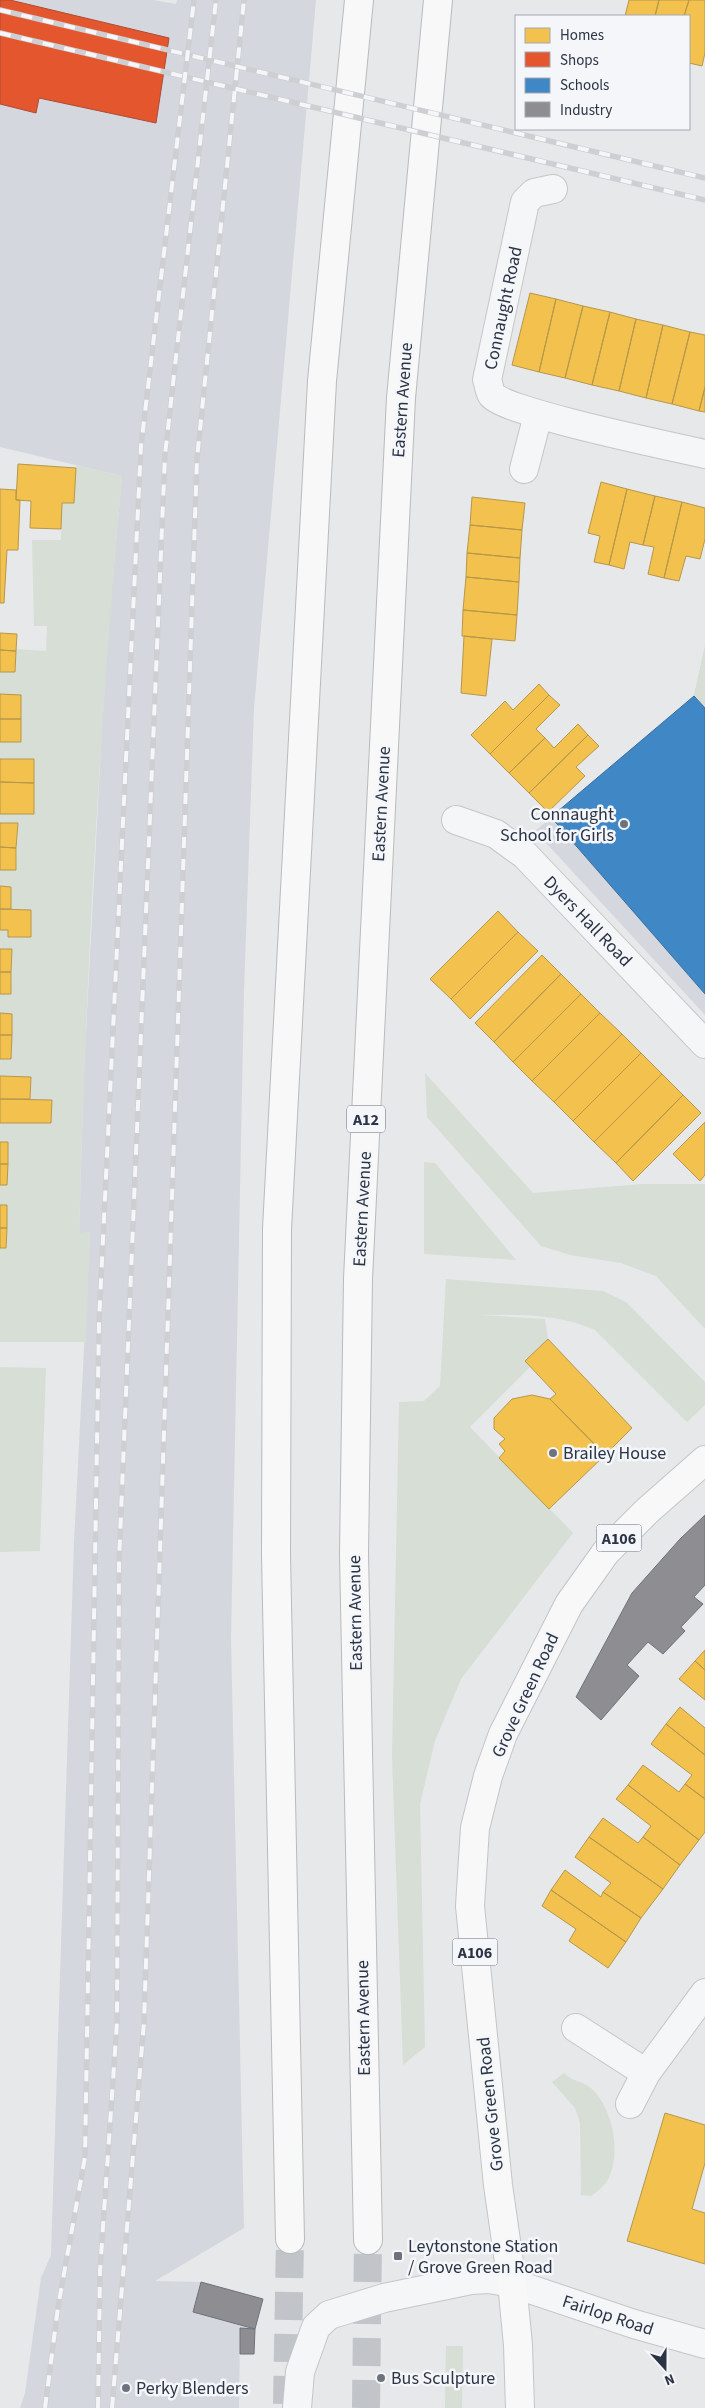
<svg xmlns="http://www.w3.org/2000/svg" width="705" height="2408" font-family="'Source Sans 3',sans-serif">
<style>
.built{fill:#d4d7dd}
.green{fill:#d6ded6}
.homes{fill:#f2c14e;stroke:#b6974b}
.shops{fill:#e4572e;stroke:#ac4c35}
.schools{fill:#3f88c5;stroke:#396f9f}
.industry{fill:#8d8d92;stroke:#70727b}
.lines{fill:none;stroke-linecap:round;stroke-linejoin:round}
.highway-tunnel{stroke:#c1c4c9;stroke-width:28;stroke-dasharray:28 14;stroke-linecap:butt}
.minor-casing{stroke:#c4c6c8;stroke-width:30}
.major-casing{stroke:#c2c5c8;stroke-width:30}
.highway-casing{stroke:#b8bbbf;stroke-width:30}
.minor{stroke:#f5f6f7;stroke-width:28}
.major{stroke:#f8f8f8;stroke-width:28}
.highway{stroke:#f8f8f8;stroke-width:28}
.rail-casing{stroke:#cecfd2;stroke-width:5.5}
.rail{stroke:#f4f6f9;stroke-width:4;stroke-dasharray:11;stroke-linecap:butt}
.poi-dot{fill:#6c737f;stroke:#f4f6f9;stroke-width:2}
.labels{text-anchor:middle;stroke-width:5;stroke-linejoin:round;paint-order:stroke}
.shield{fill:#f4f6f9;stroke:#676e7b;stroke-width:1}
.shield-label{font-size:16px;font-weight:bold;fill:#2b3445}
.street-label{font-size:18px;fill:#2b3445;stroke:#f4f6f9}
.poi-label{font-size:18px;fill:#2b3445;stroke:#f4f6f9;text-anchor:start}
</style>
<rect width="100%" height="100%" fill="#e6e8ea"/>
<!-- built -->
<path class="built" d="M 0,0 L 153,0 L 176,4 L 177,0 L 316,0 L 254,708 L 244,991 L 231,1638 L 244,2228 L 155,2281 L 201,2282 L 263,2299 L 255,2329 L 240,2329 L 239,2408 L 20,2408 L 25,2393 L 41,2278 L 51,2255 L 74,1542 L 90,1232 L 79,1234 L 84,1070 L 106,652 L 122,476 L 0,447 Z
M 705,646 L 705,1015 L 535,831 L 694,696 Z"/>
<!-- green -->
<path class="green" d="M 76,465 L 122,476 C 99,728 86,980 79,1233 L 90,1231 L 86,1342 L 0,1342 L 0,1248 L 6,1248 L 7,1205 L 0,1205 L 0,1185 L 7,1185 L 8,1142 L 0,1142 L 0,1123 L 51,1123 L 52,1100 L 30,1099 L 31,1077 L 0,1076 L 0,1059 L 11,1059 L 12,1014 L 0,1013 L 0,994 L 11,994 L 12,950 L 0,949 L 0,930 L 8,930 L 8,937 L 30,937 L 31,910 L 11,909 L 11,887 L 0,886 L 0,870 L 16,870 L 18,823 L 0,823 L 0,814 L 34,814 L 34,759 L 0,759 L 0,742 L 21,742 L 21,695 L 0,694 L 0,672 L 15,672 L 16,649 L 46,651 L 47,626 L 34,626 L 32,540 L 61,540 L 62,503 L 74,503 Z
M 705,646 L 705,708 L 694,696 Z
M 425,1073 L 533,1193 L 642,1184 L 705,1184 L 705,1329 L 656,1276 L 621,1263 L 570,1255 L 541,1246 L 427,1117 Z
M 424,1162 L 435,1163 L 516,1260 L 424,1254 Z
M 446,1279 L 603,1291 L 626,1302 L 705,1382 L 705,1405 L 687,1422 L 595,1330 C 561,1314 518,1314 481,1315 L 545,1319 L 548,1339 L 525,1361 L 530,1367 L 470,1427 L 573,1533 L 461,1679 L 435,1741 L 420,1804 L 425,2047 L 403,2065 L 392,1757 L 399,1402 L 424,1401 L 440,1386 Z
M 0,1367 L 46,1368 L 40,1551 L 0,1552 Z
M 564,2073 C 573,2083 585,2080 595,2092 C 614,2114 622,2157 606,2183 C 602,2188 596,2192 591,2196 L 581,2195 L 580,2123 L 575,2108 L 552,2082 Z
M 446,2346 L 463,2346 L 462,2408 L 445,2408 Z"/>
<!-- homes -->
<path class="homes" d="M 629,0 L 659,0 L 655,16 L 625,16 Z
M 659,0 L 689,0 L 684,16 L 655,16 Z
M 689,0 L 705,0 L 705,53 L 702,66 L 689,63 L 689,16 L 684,16 Z
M 530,293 L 556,299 L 539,372 L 512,365 Z
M 556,299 L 583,306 L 565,378 L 539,372 Z
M 583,306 L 610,312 L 592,385 L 565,378 Z
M 610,312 L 636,319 L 619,391 L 592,385 Z
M 636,319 L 663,325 L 646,398 L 619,391 Z
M 663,325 L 690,332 L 672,404 L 646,398 Z
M 690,332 L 705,335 L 705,387 L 699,411 L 672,404 Z
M 705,387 L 705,412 L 699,411 Z
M 18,464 L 76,468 L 74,503 L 62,503 L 61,529 L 30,528 L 31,501 L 16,500 Z
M 601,482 L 627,489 L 609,565 L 594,562 L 600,536 L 588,533 Z
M 0,489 L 16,490 L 16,500 L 20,500 L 18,550 L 7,550 L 4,603 L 0,603 Z
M 627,489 L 655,496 L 643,545 L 630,542 L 624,569 L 609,565 Z
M 655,496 L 682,502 L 664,578 L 648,574 L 654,547 L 643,545 Z
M 472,497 L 525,503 L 522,530 L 470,525 Z
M 682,502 L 705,508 L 705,539 L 700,559 L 686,556 L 679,581 L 664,578 Z
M 470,525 L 522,530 L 520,558 L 467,553 Z
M 467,553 L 520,558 L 519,582 L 466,577 Z
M 466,577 L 519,582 L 517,615 L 463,610 Z
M 463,610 L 517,615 L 515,641 L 462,636 Z
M 0,633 L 17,634 L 16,651 L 0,650 Z
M 464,636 L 492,639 L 486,696 L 461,693 Z
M 0,650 L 16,651 L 15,672 L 0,672 Z
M 539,684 L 549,695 L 490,754 L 471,735 L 505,701 L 513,710 Z
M 0,694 L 21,695 L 21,719 L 0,719 Z
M 549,695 L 560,705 L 536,729 L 545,738 L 509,773 L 490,754 Z
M 0,719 L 21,719 L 21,742 L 0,742 Z
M 578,724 L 588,735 L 529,793 L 509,773 L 545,738 L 554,748 Z
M 588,735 L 599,746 L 576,767 L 585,776 L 548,812 L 529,793 Z
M 0,759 L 34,759 L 34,783 L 0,782 Z
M 0,782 L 34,783 L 34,814 L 0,814 Z
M 0,823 L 18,823 L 16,848 L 0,847 Z
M 0,847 L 16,848 L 16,870 L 0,870 Z
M 0,886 L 11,887 L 11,909 L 0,909 Z
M 0,909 L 31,910 L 31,937 L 8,937 L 8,930 L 0,930 Z
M 498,911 L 518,932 L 451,999 L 430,979 Z
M 518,932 L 538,951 L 470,1019 L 451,999 Z
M 0,949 L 12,949 L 11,972 L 0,972 Z
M 542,955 L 561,974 L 494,1042 L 475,1023 Z
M 0,972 L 11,972 L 11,994 L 0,994 Z
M 561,974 L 581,994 L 513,1062 L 494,1042 Z
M 581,994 L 600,1013 L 532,1081 L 513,1062 Z
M 0,1013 L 12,1014 L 12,1035 L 0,1035 Z
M 600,1013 L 622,1034 L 554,1102 L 532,1081 Z
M 622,1034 L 641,1053 L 573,1121 L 554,1102 Z
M 0,1035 L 12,1035 L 11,1059 L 0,1059 Z
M 641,1053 L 662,1074 L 594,1142 L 573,1121 Z
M 662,1074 L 683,1095 L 616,1163 L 594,1142 Z
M 0,1076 L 31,1077 L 30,1099 L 0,1099 Z
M 683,1095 L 701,1113 L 633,1181 L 616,1163 Z
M 0,1099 L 52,1100 L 51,1123 L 0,1123 Z
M 705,1122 L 705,1175 L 700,1181 L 673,1154 Z
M 0,1142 L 8,1142 L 8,1164 L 0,1164 Z
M 0,1164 L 8,1164 L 7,1185 L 0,1185 Z
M 0,1205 L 7,1205 L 7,1228 L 0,1228 Z
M 0,1228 L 7,1228 L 6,1248 L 0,1248 Z
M 548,1339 L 632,1428 L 605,1455 L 550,1399 L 556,1394 L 525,1361 Z
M 532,1395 L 550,1399 L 605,1455 L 549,1509 L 499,1458 L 505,1451 L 499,1444 L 505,1439 L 494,1429 L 494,1418 L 512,1399 Z
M 705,1650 L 705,1670 L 695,1661 Z
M 695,1661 L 705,1670 L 705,1700 L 679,1679 Z
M 680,1707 L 705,1728 L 705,1755 L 666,1724 Z
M 666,1724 L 705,1755 L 705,1799 L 685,1784 L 692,1775 L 651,1744 Z
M 643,1765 L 679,1792 L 685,1784 L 705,1799 L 705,1832 L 699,1840 L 628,1785 Z
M 628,1785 L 699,1840 L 680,1865 L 643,1837 L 651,1826 L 616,1799 Z
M 603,1818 L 638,1843 L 643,1837 L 680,1865 L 663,1889 L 589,1837 Z
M 589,1837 L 663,1889 L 641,1918 L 603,1892 L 611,1883 L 575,1857 Z
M 565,1870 L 601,1897 L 603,1892 L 641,1918 L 626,1942 L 551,1890 Z
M 551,1890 L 626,1942 L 608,1968 L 569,1941 L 576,1929 L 542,1906 Z
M 665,2113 L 705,2125 L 705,2163 L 692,2209 L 705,2213 L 705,2264 L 627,2241 Z"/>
<!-- shops -->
<path class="shops" d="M 0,0 L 10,0 L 169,38 L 156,123 L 39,98 L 36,113 L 0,104 Z"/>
<!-- schools -->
<path class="schools" d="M 694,696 L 705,708 L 705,994 L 551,817 Z"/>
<!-- industry -->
<path class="industry" d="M 705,1515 L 705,1585 L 694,1597 L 703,1604 L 681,1627 L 685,1631 L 663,1654 L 648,1642 L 627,1665 L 639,1676 L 601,1720 L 576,1697 L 632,1593 L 680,1539 Z
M 201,2282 L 263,2299 L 255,2329 L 193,2312 Z
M 240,2328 L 255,2329 L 254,2354 L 240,2354 Z"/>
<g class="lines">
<!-- highway-tunnel -->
<path class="highway-tunnel" d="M 287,2404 L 290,2239
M 366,2408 L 368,2240"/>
<defs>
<path id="minor" d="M 553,189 L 534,193 L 525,202 L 487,380 C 489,384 489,391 492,395 C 504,412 674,447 705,454
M 524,469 L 538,415
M 456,820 L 496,834 L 525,855 L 705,1044
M 576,2028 L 646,2073
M 630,2104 L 646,2073 L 705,1993
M 297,2408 L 300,2372 L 316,2327 L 329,2315 L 384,2298 L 471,2280 L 489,2279 L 512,2283 L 634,2324 L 705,2344"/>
<path id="major" d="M 520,2408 L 518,2345 L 512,2283 L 498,2185 L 470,1906 L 475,1828 L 488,1776 L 503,1734 L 569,1604 L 606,1552 L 647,1511 L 705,1460"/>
<path id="highway" d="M 290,2239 L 276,1555 L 277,1229 L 322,381 L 359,0
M 368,2240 L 354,1554 L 358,1279 L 401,398 L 438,0"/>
</defs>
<!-- minor casing -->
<use href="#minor" class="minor-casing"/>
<!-- major casing -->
<use href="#major" class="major-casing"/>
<!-- highway casing -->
<use href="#highway" class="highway-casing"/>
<!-- minor -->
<use href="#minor" class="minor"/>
<!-- major -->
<use href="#major" class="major"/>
<!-- highway -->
<use href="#highway" class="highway"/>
<defs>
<path id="rail" d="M 0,10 L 705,178
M 0,33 L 705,200
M 45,2408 L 58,2307 L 85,2157 L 99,1323 L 141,446 L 194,0
M 98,2408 L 100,2271 L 117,2022 L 119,1562 L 165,455 L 216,0
M 112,2408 L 144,2022 L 197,459 L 244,0"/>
</defs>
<!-- rail casing -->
<use href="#rail" class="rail-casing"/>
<!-- rail -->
<use href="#rail" class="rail"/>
</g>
<!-- markers -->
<g class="poi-dot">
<circle cx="624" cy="824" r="5"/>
<circle cx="553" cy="1453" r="5"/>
<rect x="393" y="2251" width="10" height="10" rx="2.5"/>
<circle cx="381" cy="2378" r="5"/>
<circle cx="126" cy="2388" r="5"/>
</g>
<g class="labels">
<!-- shield labels -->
<g class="shield">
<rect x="347" y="1105.5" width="38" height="27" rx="4"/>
<rect x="596.5" y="1524.5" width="45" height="27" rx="4"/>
<rect x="452.5" y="1938.5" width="45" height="27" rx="4"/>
</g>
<g class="shield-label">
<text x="366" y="1125">A12</text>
<text x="619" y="1544">A106</text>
<text x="475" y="1958">A106</text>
</g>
<!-- street labels -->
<g class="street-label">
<text transform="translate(503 308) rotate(-78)" y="6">Connaught Road</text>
<text transform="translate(402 400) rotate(-86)" y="6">Eastern Avenue</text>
<text transform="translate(381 804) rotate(-87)" y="6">Eastern Avenue</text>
<text transform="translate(588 921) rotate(46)" y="6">Dyers Hall Road</text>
<text transform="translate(362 1209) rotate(-87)" y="6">Eastern Avenue</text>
<text transform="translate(355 1613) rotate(-91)" y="6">Eastern Avenue</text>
<text transform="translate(525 1695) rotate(-65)" y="6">Grove Green Road</text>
<text transform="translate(363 2018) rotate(-91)" y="6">Eastern Avenue</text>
<text transform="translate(490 2104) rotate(-96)" y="6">Grove Green Road</text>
<text transform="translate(608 2315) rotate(18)" y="6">Fairlop Road</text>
</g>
<!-- poi labels -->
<g class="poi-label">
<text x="614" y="820" text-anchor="end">Connaught<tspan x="614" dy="21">School for Girls</tspan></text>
<text x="563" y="1459">Brailey House</text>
<text x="408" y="2252">Leytonstone Station<tspan x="408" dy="21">/ Grove Green Road</tspan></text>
<text x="391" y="2384">Bus Sculpture</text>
<text x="136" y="2394">Perky Blenders</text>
</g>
</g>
<!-- legend -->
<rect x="515" y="15" width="175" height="115" fill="#f4f6f9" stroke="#a4a8b1"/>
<rect x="525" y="28" width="25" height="15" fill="#f2c14e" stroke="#a4a8b1"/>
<text x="560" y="40" font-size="15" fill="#2b3445">Homes</text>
<rect x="525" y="52" width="25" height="15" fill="#e4572e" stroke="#a4a8b1"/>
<text x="560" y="65" font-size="15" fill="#2b3445">Shops</text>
<rect x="525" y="78" width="25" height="15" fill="#3f88c5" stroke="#a4a8b1"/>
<text x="560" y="90" font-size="15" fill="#2b3445">Schools</text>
<rect x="525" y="102" width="25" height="15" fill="#8d8d92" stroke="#a4a8b1"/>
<text x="560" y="115" font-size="15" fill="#2b3445">Industry</text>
<!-- north arrow -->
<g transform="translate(665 2368) rotate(159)" stroke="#f4f6f9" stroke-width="4" paint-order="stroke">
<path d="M0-4L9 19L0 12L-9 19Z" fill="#2b3445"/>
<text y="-8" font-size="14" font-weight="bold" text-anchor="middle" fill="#2b3445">N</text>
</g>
</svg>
